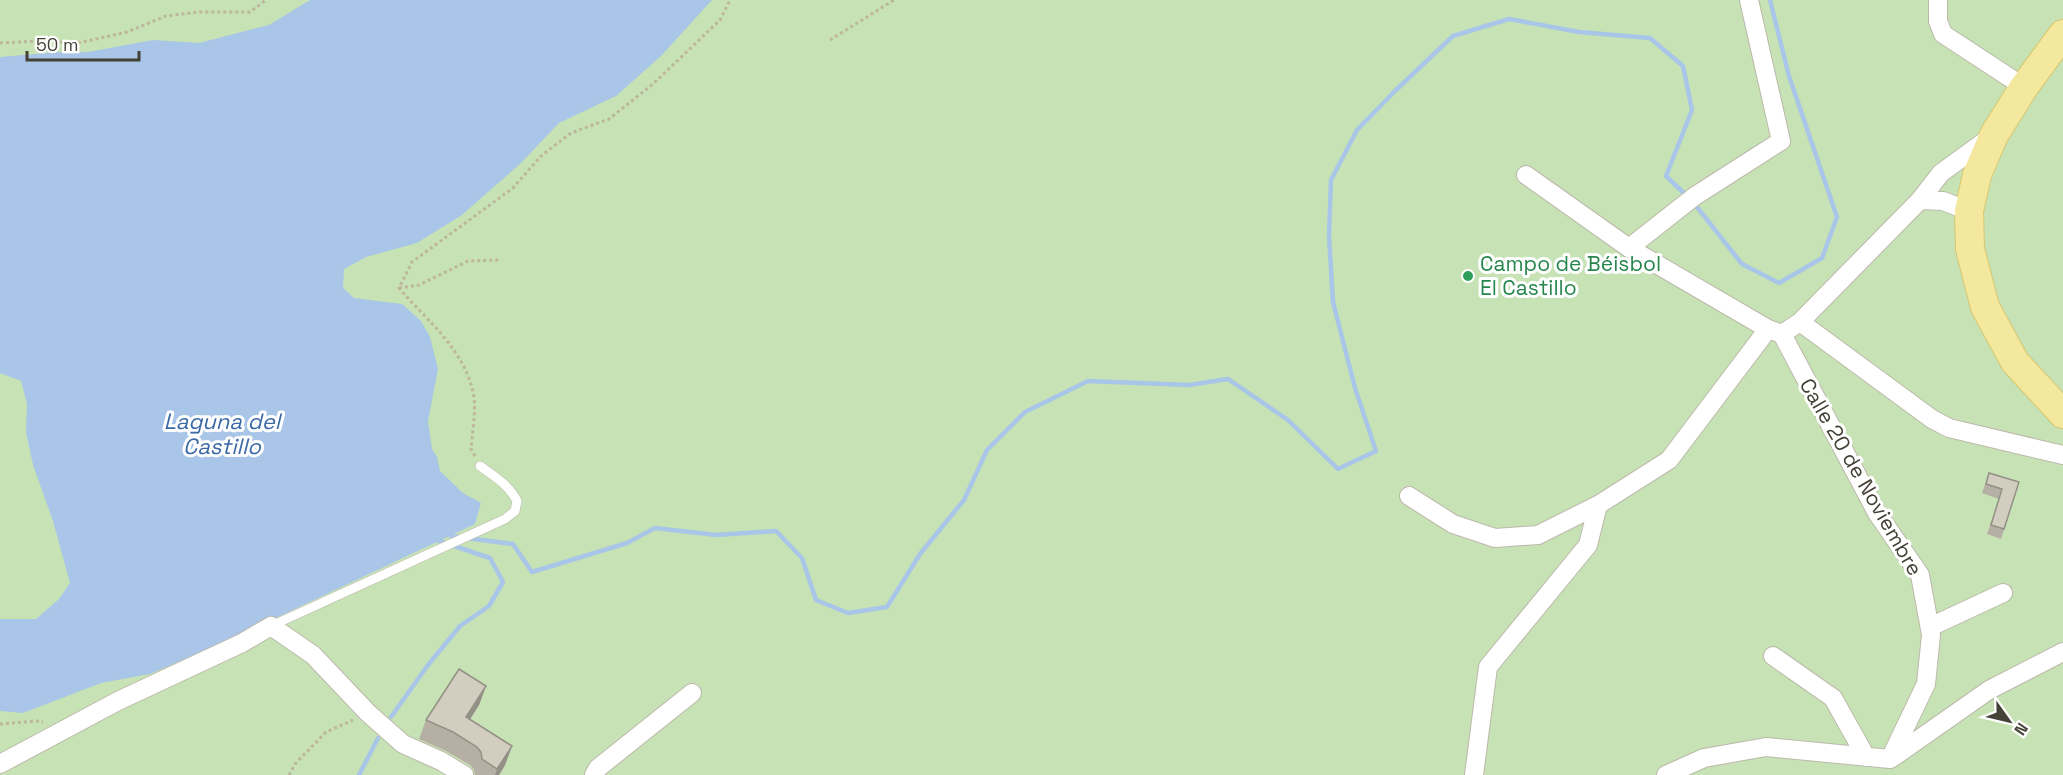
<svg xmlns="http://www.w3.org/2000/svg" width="2063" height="775" font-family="'Space Grotesk',sans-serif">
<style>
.green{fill:#c7e2b4}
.water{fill:#a9c6e9}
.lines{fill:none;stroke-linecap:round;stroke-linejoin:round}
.stream{stroke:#a9c6e9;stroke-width:4.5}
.lane-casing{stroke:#bcb9ab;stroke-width:10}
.street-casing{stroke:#bcb9ab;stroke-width:20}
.primary-casing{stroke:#d8c76f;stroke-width:30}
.path{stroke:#bdb69d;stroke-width:3;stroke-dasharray:3 3;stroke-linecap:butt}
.lane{stroke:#fff;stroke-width:9}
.street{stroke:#fff;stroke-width:18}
.primary{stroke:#f4e89e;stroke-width:28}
.wall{fill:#b5b0a3}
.shaded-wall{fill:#939085}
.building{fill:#d2cdbe;stroke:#939085;stroke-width:1.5}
.leisure-dot{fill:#2e9e5b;stroke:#fff;stroke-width:2}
.labels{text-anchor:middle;stroke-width:6;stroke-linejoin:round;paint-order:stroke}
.leisure-label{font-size:21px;fill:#27864d;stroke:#fff;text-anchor:start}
.street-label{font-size:21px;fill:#444137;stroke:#fff}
.water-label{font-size:22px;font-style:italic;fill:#3b69a5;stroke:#fff}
</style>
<rect width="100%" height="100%" fill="#f2f0e7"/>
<!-- green -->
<path class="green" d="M 0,0 L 2063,0 L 2063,775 L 0,775 Z"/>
<!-- water -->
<path class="water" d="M 310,0 L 712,0 L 661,56 L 616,96 L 559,123 L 520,164 L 462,215 L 417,243 L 366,257 L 344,269 L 343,288 L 354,298 L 402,304 L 421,321 L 430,337 L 438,369 L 428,421 L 432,449 L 437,457 L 440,471 L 463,493 L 481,503 L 475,524 L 229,640 L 150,674 L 101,683 L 23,713 L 0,711 L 0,619 L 36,619 L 59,599 L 70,583 L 53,521 L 33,465 L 26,432 L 27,404 L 21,381 L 0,373 L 0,57 L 59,52 L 88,52 L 153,40 L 199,43 L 269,25 Z"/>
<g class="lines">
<!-- stream -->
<path class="stream" d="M 1693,202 L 1742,264 L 1779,283 L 1822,258 L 1837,217 L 1789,76 L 1770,0
M 451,536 L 513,544 L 532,572 L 627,543 L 655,528 L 716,535 L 776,531 L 802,558 L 816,600 L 848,613 L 887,607 L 920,554 L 964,500 L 987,450 L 1025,412 L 1088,381 L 1189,385 L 1228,379 L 1288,420 L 1338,469 L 1376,451 L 1355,388 L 1333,302 L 1329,236 L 1331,180 L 1357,130 L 1395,91 L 1453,36 L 1509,19 L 1579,32 L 1650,38 L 1683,66 L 1692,110 L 1666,176 L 1687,196
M 391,717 L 428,665 L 460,626 L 489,606 L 503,582 L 490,558 L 439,541
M 359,775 L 378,738"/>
<defs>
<path id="lane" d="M 271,626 L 505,519 L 515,511 L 517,501 C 509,485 494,476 480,466"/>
<path id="street" d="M 1938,0 L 1938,21 L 1943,34 L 2024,87
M 1526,175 L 1629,248 L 1768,329
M 1920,200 L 1943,201 L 1969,211
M 1629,248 L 1695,196 L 1781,141 L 1749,0
M 1800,322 L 1932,419 L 1949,428 L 2063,455
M 1782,334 L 1877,513 L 1920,575 L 1931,635 L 1926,684 L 1890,759
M 1409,496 L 1453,524 L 1495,538 L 1538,535 L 1598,505
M 1930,627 L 2003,593
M 1773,656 L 1833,698 L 1866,757
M 1892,758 L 1989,690 L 2063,652
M 0,764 L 118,701 L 242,643 L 271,626 L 313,655 L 368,713 L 403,744 L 441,761 L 464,775
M 594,775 L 598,768 L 692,693
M 1474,775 L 1488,667 L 1588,545 L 1598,505 L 1669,460 L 1768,329 L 1782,334 L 1800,322 L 1920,200 L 1941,173 L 1992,136
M 1666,775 L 1704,758 L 1766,747 L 1890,759"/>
<path id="primary" d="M 2063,34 L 2024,87 L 1994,135 L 1977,175 L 1969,211 L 1970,249 L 1985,307 L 2015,362 L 2063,414"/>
</defs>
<!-- lane casing -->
<use href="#lane" class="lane-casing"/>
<!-- street casing -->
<use href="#street" class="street-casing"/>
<!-- primary casing -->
<use href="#primary" class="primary-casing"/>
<!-- path -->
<path class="path" d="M 830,40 L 894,0
M 0,43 L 39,41 L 78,43 L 127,32 L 166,16 L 199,12 L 250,12 L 266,0
M 399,288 L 419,285 L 468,261 L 499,260
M 475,456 L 471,449 C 472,433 476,414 474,398 C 467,351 427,321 399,288 L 412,262 L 513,188 L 542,155 L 571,133 L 609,119 L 653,84 L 720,20 L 730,0
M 0,724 L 37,721 L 43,722
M 289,775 L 295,764 L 326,732 L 353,720"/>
<!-- lane -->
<use href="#lane" class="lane"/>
<!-- street -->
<use href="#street" class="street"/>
<!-- primary -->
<use href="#primary" class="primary"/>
</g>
<!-- wall -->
<path class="wall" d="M 1989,473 L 2019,482 L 2001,539 L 1987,534 L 1999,499 L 1982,493 Z
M 486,686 L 479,705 L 470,719 L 512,746 L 505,765 L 499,775 L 475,775 L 474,770 L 470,765 L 446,751 L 419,739 L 426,720 Z"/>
<!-- shaded-wall -->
<path class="shaded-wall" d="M 486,686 L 479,705 L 460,735 L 466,717 Z
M 512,746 L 505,765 L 499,775 L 495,775 L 497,769 Z"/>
<!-- building -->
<path class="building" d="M 1989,473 L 2019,482 L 2004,529 L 1991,525 L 2002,489 L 1986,484 Z
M 459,669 L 486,686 L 466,717 L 512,746 L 497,769 L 482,759 L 481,752 L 477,747 L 453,732 L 426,720 Z"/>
<!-- markers -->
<circle class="leisure-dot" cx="1468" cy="276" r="6"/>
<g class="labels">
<!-- leisure labels -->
<g class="leisure-label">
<text x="1480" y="271">Campo de Béisbol<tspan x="1480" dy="24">El Castillo</tspan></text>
</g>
<!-- street labels -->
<g class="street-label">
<text transform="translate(1861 477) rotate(60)" y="7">Calle 20 de Noviembre</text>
</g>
<!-- water labels -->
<g class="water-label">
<text x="222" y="429">Laguna del<tspan x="222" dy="25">Castillo</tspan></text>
</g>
</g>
<!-- north arrow -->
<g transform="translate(2009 721) rotate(124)" stroke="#ffffff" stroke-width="4.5" paint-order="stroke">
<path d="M0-4.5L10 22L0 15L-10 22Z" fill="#444137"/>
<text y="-9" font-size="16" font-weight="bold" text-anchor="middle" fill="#444137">N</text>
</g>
<!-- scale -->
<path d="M27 51v9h112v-9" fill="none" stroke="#444137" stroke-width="3"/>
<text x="36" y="51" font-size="18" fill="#444137" stroke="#ffffff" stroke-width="4.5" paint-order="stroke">50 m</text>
</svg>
